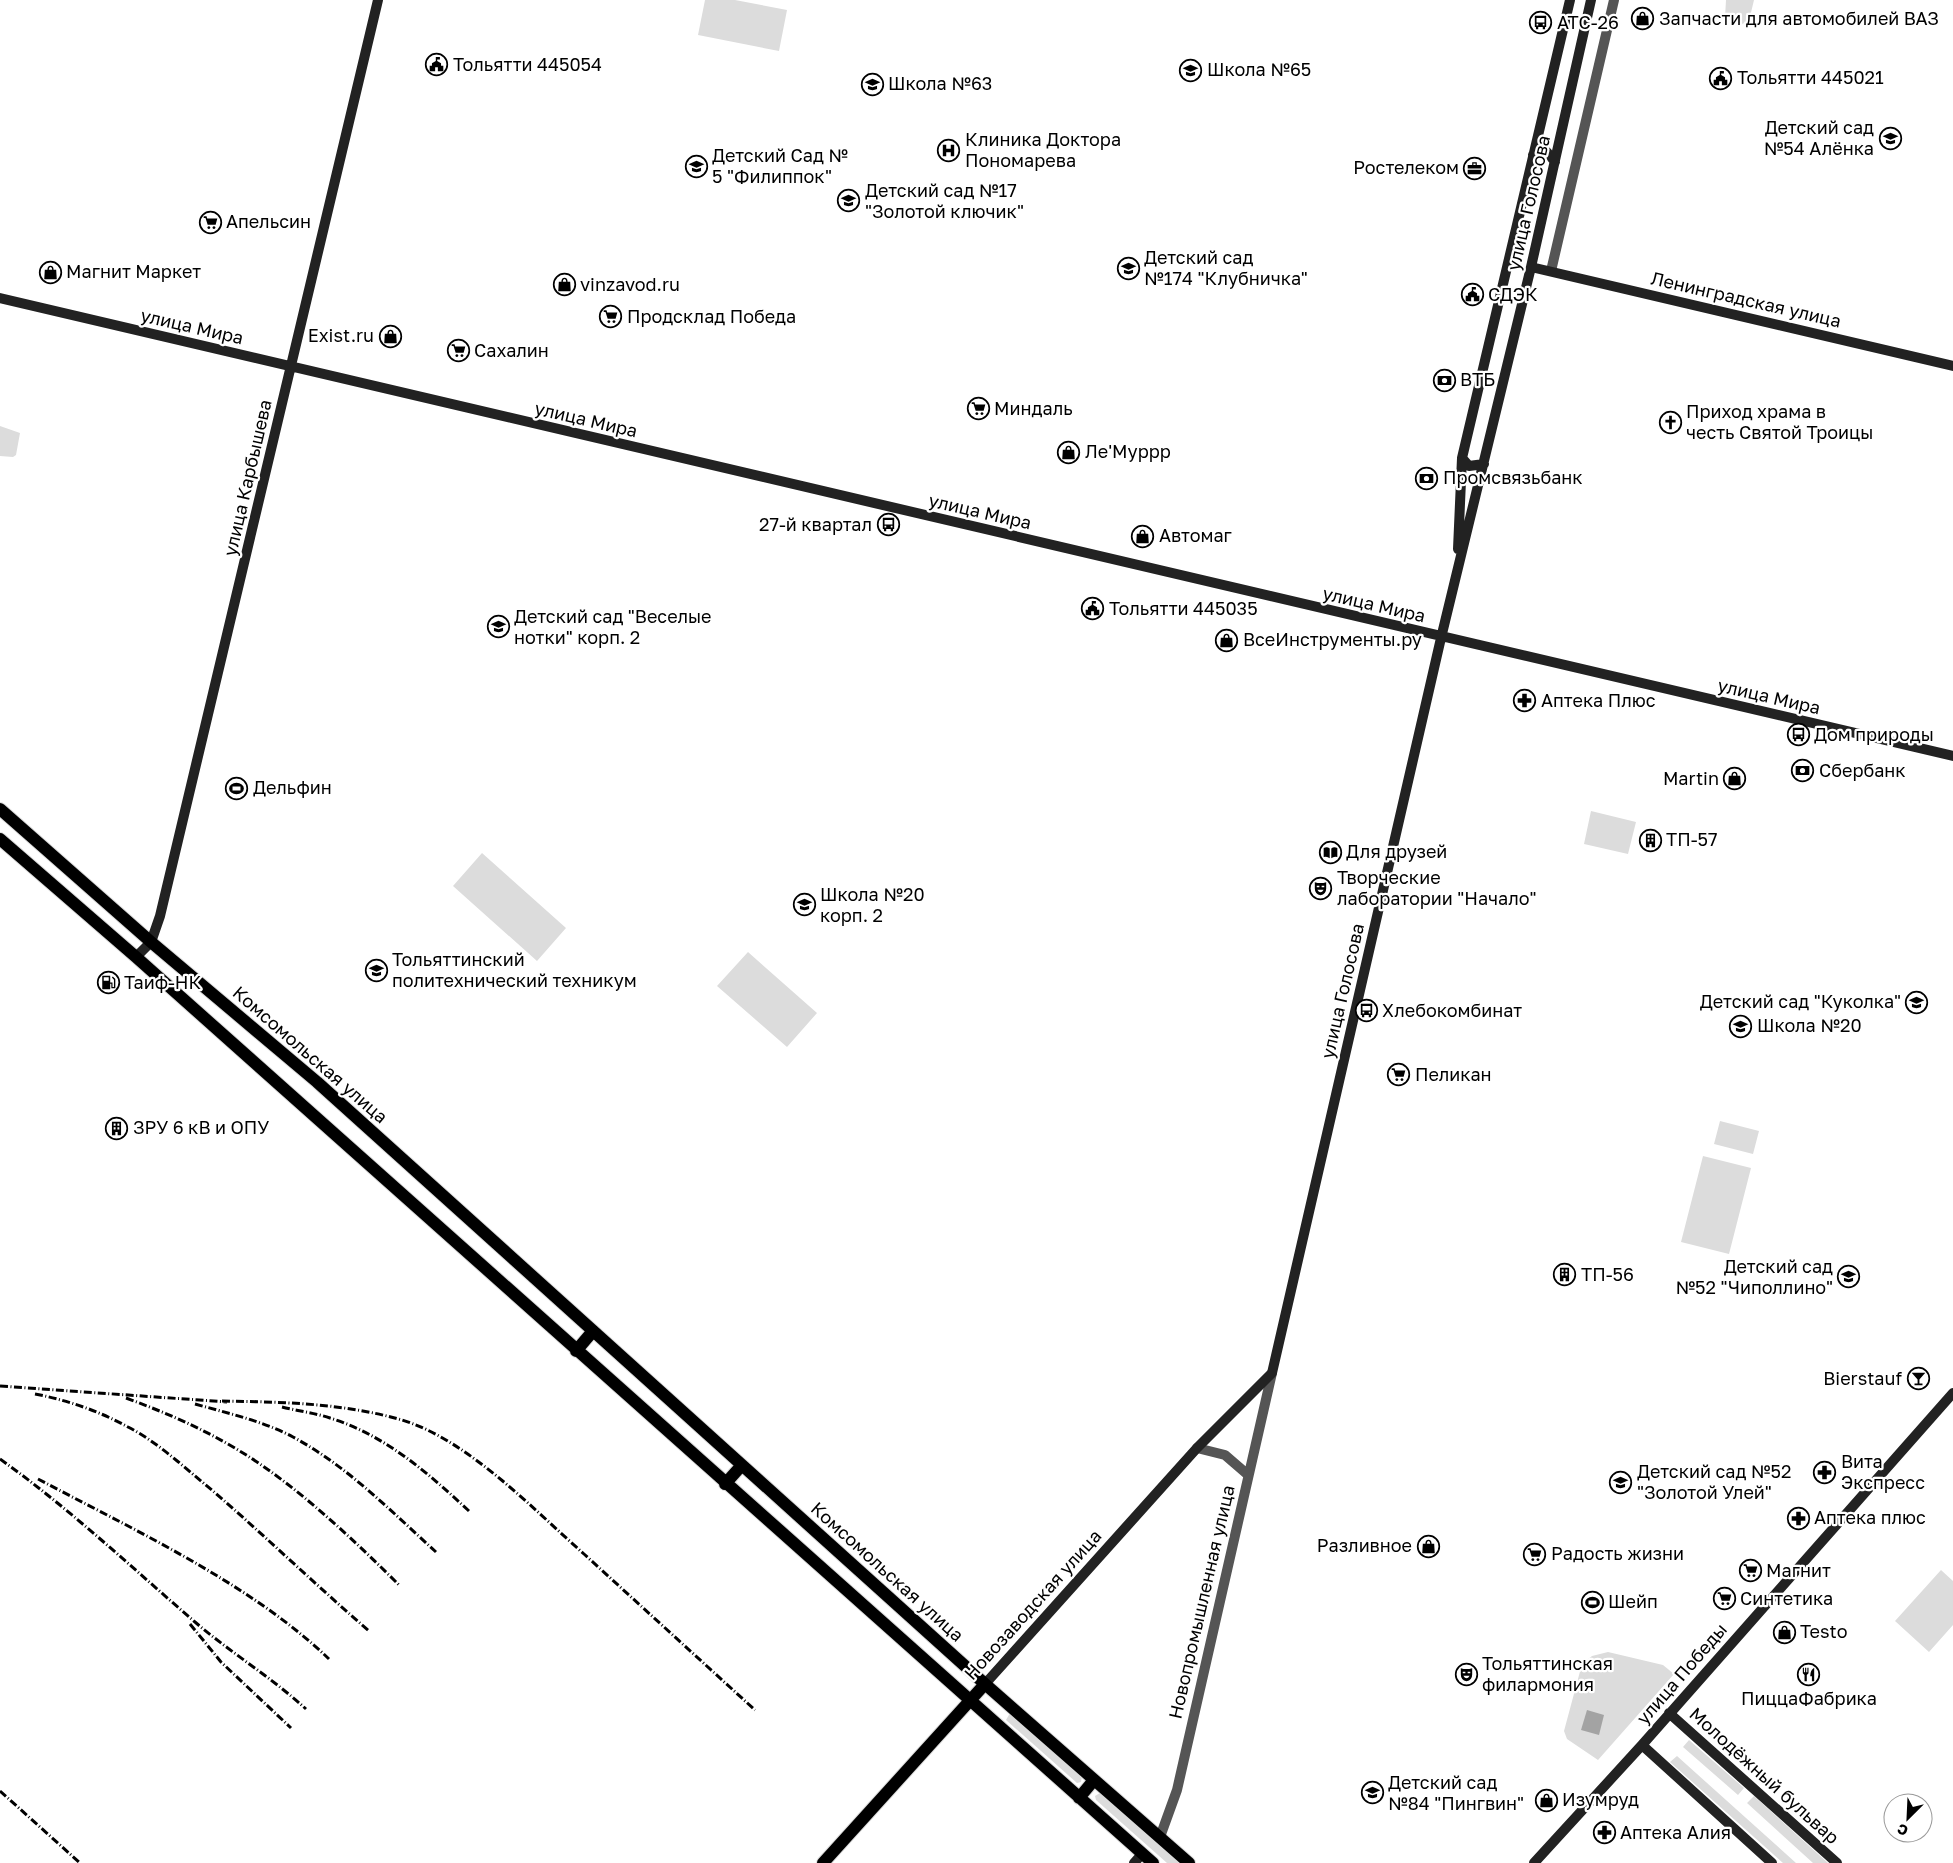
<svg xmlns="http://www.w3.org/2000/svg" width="1953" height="1863" font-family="'Golos Text',sans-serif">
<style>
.green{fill:#dcdcdc}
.water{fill:#a3a3a3}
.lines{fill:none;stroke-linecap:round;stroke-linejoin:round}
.primary-casing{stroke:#dbdbdb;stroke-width:14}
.street{stroke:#555;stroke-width:10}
.secondary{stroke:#222;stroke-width:10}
.primary{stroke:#000;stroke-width:12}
.rail{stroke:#000;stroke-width:3;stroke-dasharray:8 2.5 1 2.5;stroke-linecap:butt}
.labels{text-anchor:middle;stroke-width:4.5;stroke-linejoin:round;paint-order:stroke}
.poi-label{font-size:18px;fill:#000;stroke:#fff;text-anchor:start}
.street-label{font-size:18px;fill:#000;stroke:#fff}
</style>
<rect width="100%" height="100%" fill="#fff"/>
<!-- green -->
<path class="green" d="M 705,0 L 735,0 L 787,10 L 779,51 L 698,35 Z
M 1726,0 L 1754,0 L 1749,21 L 1742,24 L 1725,18 Z
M 0,426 L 20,433 L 16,455 L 13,457 L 0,456 Z
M 1591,811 L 1636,822 L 1628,854 L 1584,844 Z
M 482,853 L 566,928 L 537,961 L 453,886 Z
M 748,952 L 817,1013 L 787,1047 L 717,986 Z
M 1720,1121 L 1759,1131 L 1753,1154 L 1714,1144 Z
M 1703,1156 L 1751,1168 L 1729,1254 L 1681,1242 Z
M 1941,1570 L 1953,1581 L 1953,1625 L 1929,1652 L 1895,1621 Z
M 1608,1652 L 1663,1665 L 1674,1674 L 1598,1760 L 1567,1739 L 1564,1731 L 1582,1664 L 1592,1656 Z
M 1010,1713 L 1082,1776 L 1081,1782 L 1077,1783 L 1006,1720 Z
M 1689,1740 L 1744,1788 L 1738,1795 L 1683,1747 Z
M 1677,1756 L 1796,1863 L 1783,1863 L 1670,1762 Z
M 1100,1793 L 1180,1862 L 1179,1863 L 1167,1863 L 1096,1800 L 1095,1796 Z
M 1754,1796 L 1828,1863 L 1813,1863 L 1747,1803 Z"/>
<!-- water -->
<path class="water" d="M 1587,1710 L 1604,1715 L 1599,1735 L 1581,1730 Z"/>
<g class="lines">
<defs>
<path id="primary" d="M 0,809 L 151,942 L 317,1082 L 985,1684 L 1189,1863
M 0,839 L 136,957 L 1153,1863
M 576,1351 L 593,1331
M 725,1484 L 742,1465
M 1079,1798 L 1094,1780
M 823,1863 L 985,1684"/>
</defs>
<!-- primary casing -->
<use href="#primary" class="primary-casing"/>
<!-- street -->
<path class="street" d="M 1551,271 L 1614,0
M 1197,1448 L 1225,1455 L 1247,1474
M 1160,1837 L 1177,1790 L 1272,1373"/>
<!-- secondary -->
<path class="secondary" d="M 1533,155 L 1541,150 L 1547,152 L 1555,162
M 1531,267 L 1953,366
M 0,298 L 1953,756
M 1462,458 L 1469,466 L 1484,464
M 1458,549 L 1462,458 L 1570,0
M 136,957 L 151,942 L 160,916 L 378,0
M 985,1684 L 1197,1448 L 1272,1373 L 1441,638 L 1531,267 L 1591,0
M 1669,1713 L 1837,1863
M 1642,1745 L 1772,1863
M 1134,1863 L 1142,1854
M 1534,1863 L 1642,1745 L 1953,1393"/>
<!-- primary -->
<use href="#primary" class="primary"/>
<!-- rail -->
<path class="rail" d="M 0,1386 L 227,1402
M 35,1394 C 67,1400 99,1411 128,1427 C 159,1443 186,1469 213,1491 C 266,1537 316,1585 369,1631
M 126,1398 C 167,1413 206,1430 243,1453 C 298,1487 354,1540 400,1586
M 222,1401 C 282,1402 343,1403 402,1420 C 468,1440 533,1509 584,1554 C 641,1606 698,1658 755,1710
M 195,1404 C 227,1413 263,1421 293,1437 C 347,1466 391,1511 436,1552
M 282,1407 C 298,1411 315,1413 330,1418 C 385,1435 428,1473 469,1511
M 0,1459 C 69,1508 131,1567 195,1622 C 231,1653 271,1677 306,1709
M 38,1479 C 134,1530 251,1584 329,1659
M 190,1624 L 221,1662 L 291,1728
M 0,1791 L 80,1863"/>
</g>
<!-- icons -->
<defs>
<symbol id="shop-ring" viewBox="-11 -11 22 22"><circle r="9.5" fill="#fff" stroke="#000" stroke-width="1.5"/><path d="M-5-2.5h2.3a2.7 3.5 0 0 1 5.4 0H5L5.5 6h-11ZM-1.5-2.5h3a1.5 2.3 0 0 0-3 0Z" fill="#000"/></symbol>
<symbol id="bus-ring" viewBox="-11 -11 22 22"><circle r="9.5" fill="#fff" stroke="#000" stroke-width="1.5"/><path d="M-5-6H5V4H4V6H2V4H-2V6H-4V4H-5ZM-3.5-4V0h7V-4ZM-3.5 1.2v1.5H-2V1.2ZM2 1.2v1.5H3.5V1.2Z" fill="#000"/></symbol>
<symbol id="civic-ring" viewBox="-11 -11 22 22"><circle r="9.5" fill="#fff" stroke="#000" stroke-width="1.5"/><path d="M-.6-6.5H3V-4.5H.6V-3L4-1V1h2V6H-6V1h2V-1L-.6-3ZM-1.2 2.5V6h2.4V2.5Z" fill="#000"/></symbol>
<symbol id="school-ring" viewBox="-11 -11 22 22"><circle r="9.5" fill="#fff" stroke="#000" stroke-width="1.5"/><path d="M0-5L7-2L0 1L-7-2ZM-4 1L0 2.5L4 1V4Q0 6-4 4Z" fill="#000"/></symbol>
<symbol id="hospital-ring" viewBox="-11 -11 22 22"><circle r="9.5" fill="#fff" stroke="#000" stroke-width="1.5"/><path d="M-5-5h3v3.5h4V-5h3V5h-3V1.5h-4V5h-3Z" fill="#000"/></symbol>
<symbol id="office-ring" viewBox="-11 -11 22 22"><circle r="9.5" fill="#fff" stroke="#000" stroke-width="1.5"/><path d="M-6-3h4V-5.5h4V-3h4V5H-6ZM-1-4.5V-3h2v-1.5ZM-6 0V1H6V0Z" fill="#000"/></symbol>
<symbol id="supermarket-ring" viewBox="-11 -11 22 22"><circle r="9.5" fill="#fff" stroke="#000" stroke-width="1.5"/><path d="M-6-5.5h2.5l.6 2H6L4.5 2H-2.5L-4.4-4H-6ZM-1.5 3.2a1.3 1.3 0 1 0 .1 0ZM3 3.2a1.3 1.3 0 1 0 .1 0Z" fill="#000"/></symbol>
<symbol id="bank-ring" viewBox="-11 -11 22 22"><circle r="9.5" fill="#fff" stroke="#000" stroke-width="1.5"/><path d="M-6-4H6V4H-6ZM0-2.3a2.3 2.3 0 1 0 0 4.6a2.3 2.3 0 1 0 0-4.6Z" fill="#000"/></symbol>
<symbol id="church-ring" viewBox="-11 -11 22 22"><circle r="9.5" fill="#fff" stroke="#000" stroke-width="1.5"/><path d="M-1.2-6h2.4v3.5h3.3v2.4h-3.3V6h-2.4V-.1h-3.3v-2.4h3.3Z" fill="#000"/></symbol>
<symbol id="pharmacy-ring" viewBox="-11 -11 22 22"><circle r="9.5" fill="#fff" stroke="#000" stroke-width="1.5"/><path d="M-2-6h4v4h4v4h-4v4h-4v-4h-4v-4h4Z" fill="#000"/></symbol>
<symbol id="stadium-ring" viewBox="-11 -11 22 22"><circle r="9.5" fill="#fff" stroke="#000" stroke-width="1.5"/><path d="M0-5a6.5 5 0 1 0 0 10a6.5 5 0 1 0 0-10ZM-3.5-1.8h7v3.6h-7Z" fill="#000"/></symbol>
<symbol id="building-ring" viewBox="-11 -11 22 22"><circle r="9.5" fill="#fff" stroke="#000" stroke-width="1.5"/><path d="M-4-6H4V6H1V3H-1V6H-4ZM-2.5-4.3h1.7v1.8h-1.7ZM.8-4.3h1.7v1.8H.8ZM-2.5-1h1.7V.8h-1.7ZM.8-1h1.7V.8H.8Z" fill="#000"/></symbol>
<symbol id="library-ring" viewBox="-11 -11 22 22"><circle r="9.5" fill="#fff" stroke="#000" stroke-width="1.5"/><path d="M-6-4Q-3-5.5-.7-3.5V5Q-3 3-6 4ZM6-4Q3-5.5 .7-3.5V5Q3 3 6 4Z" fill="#000"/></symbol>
<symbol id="theatre-ring" viewBox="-11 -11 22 22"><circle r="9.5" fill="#fff" stroke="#000" stroke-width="1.5"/><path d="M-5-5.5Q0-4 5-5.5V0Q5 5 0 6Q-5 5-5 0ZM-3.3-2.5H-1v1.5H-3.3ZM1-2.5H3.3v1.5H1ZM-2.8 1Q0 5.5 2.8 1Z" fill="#000"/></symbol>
<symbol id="university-ring" viewBox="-11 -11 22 22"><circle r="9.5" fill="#fff" stroke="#000" stroke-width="1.5"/><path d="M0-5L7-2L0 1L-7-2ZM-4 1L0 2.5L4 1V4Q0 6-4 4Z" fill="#000"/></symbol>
<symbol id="fuel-ring" viewBox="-11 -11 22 22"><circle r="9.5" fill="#fff" stroke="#000" stroke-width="1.5"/><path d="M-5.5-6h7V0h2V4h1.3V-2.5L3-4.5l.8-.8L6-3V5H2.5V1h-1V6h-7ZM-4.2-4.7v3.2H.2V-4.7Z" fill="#000"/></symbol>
<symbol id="bar-ring" viewBox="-11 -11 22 22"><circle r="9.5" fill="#fff" stroke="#000" stroke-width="1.5"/><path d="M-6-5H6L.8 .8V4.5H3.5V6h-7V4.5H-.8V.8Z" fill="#000"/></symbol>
<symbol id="restaurant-ring" viewBox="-11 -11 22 22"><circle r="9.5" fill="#fff" stroke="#000" stroke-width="1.5"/><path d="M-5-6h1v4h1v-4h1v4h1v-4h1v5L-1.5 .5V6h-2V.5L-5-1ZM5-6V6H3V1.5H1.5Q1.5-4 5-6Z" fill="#000"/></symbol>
</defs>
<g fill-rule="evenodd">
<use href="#shop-ring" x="1630" y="6" width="25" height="25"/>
<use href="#bus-ring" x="1528" y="10" width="25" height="25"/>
<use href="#civic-ring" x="424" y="52" width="25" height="25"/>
<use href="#school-ring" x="1178" y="58" width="25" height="25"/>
<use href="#civic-ring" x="1708" y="66" width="25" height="25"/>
<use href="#school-ring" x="860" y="72" width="25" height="25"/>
<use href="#school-ring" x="1878" y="126" width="25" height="25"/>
<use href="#hospital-ring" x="936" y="138" width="25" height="25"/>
<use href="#school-ring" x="684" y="154" width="25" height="25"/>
<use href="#office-ring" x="1462" y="156" width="25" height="25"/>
<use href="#school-ring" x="836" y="188" width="25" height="25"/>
<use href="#supermarket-ring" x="198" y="210" width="25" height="25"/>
<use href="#school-ring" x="1116" y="256" width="25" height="25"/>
<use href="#shop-ring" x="38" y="260" width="25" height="25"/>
<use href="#shop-ring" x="552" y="272" width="25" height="25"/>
<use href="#civic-ring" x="1460" y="282" width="25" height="25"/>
<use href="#supermarket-ring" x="598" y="304" width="25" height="25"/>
<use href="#shop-ring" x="378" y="324" width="25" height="25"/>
<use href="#supermarket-ring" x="446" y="338" width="25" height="25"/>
<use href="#bank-ring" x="1432" y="368" width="25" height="25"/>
<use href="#supermarket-ring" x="966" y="396" width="25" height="25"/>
<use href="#church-ring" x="1658" y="410" width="25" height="25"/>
<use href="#shop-ring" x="1056" y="440" width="25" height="25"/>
<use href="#bank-ring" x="1414" y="466" width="25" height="25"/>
<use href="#bus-ring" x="876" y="512" width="25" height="25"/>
<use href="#shop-ring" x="1130" y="524" width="25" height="25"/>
<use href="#civic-ring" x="1080" y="596" width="25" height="25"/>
<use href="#school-ring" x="486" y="614" width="25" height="25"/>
<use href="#shop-ring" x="1214" y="628" width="25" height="25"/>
<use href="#pharmacy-ring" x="1512" y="688" width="25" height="25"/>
<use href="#bus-ring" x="1786" y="722" width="25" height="25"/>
<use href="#bank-ring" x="1790" y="758" width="25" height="25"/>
<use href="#shop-ring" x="1722" y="766" width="25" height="25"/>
<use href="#stadium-ring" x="224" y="776" width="25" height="25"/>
<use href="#building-ring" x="1638" y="828" width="25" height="25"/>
<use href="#library-ring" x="1318" y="840" width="25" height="25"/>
<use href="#theatre-ring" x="1308" y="876" width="25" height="25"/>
<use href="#school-ring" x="792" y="892" width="25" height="25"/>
<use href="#university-ring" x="364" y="958" width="25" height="25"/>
<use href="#fuel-ring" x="96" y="970" width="25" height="25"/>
<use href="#school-ring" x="1904" y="990" width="25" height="25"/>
<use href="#bus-ring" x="1354" y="998" width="25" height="25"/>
<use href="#school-ring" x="1728" y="1014" width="25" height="25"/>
<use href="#supermarket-ring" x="1386" y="1062" width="25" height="25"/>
<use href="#building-ring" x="104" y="1116" width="25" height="25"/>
<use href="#building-ring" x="1552" y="1262" width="25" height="25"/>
<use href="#school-ring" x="1836" y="1264" width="25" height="25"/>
<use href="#bar-ring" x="1906" y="1366" width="25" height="25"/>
<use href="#pharmacy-ring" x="1812" y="1460" width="25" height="25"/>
<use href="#school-ring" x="1608" y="1470" width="25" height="25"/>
<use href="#pharmacy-ring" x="1786" y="1506" width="25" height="25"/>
<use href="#shop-ring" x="1416" y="1534" width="25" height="25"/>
<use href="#supermarket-ring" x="1522" y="1542" width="25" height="25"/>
<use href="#supermarket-ring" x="1738" y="1558" width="25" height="25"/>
<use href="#supermarket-ring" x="1712" y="1586" width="25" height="25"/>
<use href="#stadium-ring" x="1580" y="1590" width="25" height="25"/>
<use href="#shop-ring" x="1772" y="1620" width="25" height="25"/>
<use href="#theatre-ring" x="1454" y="1662" width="25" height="25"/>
<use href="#restaurant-ring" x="1796" y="1662" width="25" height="25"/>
<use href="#school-ring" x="1360" y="1780" width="25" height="25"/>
<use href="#shop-ring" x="1534" y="1788" width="25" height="25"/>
<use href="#pharmacy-ring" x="1592" y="1820" width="25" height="25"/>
</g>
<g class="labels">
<!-- poi labels -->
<g class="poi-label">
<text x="1659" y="25">Запчасти для автомобилей ВАЗ</text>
<text x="1557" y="29">АТС-26</text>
<text x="453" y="71">Тольятти 445054</text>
<text x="1207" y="76">Школа №65</text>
<text x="1737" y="84">Тольятти 445021</text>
<text x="888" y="90">Школа №63</text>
<text x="1874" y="134" text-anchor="end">Детский сад<tspan x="1874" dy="21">№54 Алёнка</tspan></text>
<text x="965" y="146">Клиника Доктора<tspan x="965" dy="21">Пономарева</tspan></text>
<text x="712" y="162">Детский Сад №<tspan x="712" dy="21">5 "Филиппок"</tspan></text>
<text x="1459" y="174" text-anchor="end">Ростелеком</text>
<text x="865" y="197">Детский сад №17<tspan x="865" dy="21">"Золотой ключик"</tspan></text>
<text x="226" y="228">Апельсин</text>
<text x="1144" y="264">Детский сад<tspan x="1144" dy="21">№174 "Клубничка"</tspan></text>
<text x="66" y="278">Магнит Маркет</text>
<text x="580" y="291">vinzavod.ru</text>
<text x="1488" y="301">СДЭК</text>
<text x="627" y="323">Продсклад Победа</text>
<text x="374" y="342" text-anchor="end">Exist.ru</text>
<text x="474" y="357">Сахалин</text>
<text x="1460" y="386">ВТБ</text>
<text x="994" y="415">Миндаль</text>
<text x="1686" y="418">Приход храма в<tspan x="1686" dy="21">честь Святой Троицы</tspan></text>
<text x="1085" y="458">Ле'Муррр</text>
<text x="1443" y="484">Промсвязьбанк</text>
<text x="872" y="531" text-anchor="end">27-й квартал</text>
<text x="1159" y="542">Автомаг</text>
<text x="1109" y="615">Тольятти 445035</text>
<text x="514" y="623">Детский сад "Веселые<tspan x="514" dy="21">нотки" корп. 2</tspan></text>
<text x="1243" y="646">ВсеИнструменты.ру</text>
<text x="1541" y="707">Аптека Плюс</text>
<text x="1814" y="741">Дом природы</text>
<text x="1819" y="777">Сбербанк</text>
<text x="1719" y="785" text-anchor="end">Martin</text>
<text x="253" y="794">Дельфин</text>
<text x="1666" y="846">ТП-57</text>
<text x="1346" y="858">Для друзей</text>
<text x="1337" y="884">Творческие<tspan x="1337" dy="21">лаборатории "Начало"</tspan></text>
<text x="820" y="901">Школа №20<tspan x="820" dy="21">корп. 2</tspan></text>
<text x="392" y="966">Тольяттинский<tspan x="392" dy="21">политехнический техникум</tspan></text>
<text x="124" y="989">Таиф-НК</text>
<text x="1901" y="1008" text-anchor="end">Детский сад "Куколка"</text>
<text x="1382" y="1017">Хлебокомбинат</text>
<text x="1757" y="1032">Школа №20</text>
<text x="1415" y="1081">Пеликан</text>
<text x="133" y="1134">ЗРУ 6 кВ и ОПУ</text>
<text x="1833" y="1273" text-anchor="end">Детский сад<tspan x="1833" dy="21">№52 "Чиполлино"</tspan></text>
<text x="1581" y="1281">ТП-56</text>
<text x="1902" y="1385" text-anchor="end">Bierstauf</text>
<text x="1841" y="1468">Вита<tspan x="1841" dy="21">Экспресс</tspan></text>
<text x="1637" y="1478">Детский сад №52<tspan x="1637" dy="21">"Золотой Улей"</tspan></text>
<text x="1814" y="1524">Аптека плюс</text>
<text x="1412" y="1552" text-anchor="end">Разливное</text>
<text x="1551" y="1560">Радость жизни</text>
<text x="1766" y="1577">Магнит</text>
<text x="1740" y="1605">Синтетика</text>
<text x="1608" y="1608">Шейп</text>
<text x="1800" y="1638">Testo</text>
<text x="1482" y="1670">Тольяттинская<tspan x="1482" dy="21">филармония</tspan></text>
<text x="1809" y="1705" text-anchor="middle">ПиццаФабрика</text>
<text x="1388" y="1789">Детский сад<tspan x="1388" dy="21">№84 "Пингвин"</tspan></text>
<text x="1562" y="1806">Изумруд</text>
<text x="1620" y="1839">Аптека Алия</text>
</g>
<!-- street labels -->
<g class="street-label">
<text transform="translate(1529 203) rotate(-77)" y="6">улица Голосова</text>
<text transform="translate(1746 300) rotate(13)" y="6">Ленинградская улица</text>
<text transform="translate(192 327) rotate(13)" y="6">улица Мира</text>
<text transform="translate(586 420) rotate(13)" y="6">улица Мира</text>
<text transform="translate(248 478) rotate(-77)" y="6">улица Карбышева</text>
<text transform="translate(980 512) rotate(13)" y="6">улица Мира</text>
<text transform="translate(1374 605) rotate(13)" y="6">улица Мира</text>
<text transform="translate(1769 697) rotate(13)" y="6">улица Мира</text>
<text transform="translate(1343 991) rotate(-77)" y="6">улица Голосова</text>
<text transform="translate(310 1055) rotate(41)" y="6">Комсомольская улица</text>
<text transform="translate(887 1572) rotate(42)" y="6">Комсомольская улица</text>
<text transform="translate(1202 1602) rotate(-77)" y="6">Новопромышленная улица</text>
<text transform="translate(1033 1605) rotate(-48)" y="6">Новозаводская улица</text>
<text transform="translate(1682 1674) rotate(-49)" y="6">улица Победы</text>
<text transform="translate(1764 1776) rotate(42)" y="6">Молодёжный бульвар</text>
</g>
</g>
<!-- north arrow -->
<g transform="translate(1908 1818) rotate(204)"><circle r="24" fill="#ffffff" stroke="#999999"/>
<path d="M0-4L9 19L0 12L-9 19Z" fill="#000000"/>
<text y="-8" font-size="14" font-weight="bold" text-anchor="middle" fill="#000000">С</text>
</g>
</svg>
